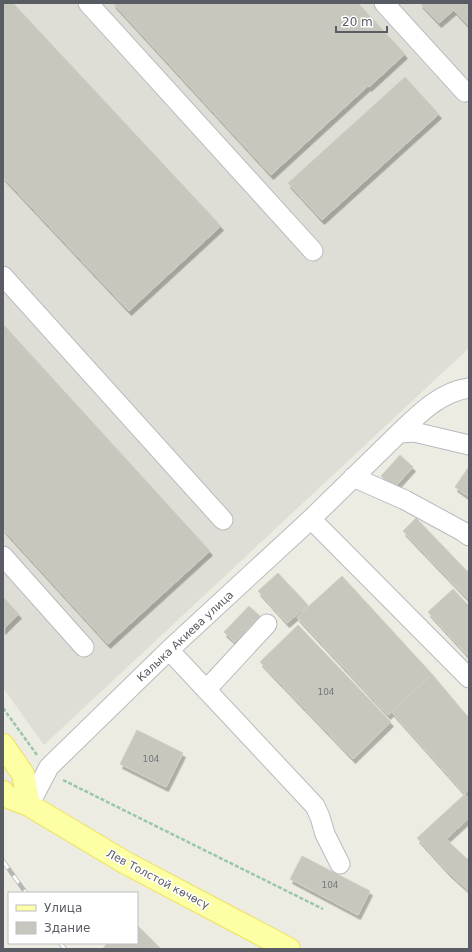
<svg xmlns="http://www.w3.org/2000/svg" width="472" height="952" font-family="'DejaVu Sans',sans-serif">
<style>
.industrial{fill:#deded6}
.building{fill:#c8c7be;stroke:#d2cfc0;filter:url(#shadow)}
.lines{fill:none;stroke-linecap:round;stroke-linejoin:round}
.minor-casing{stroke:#b9bac1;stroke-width:21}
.major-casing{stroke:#f0e057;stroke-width:24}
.path{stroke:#97c6ac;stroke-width:2.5;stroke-dasharray:4 2;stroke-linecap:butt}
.minor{stroke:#fff;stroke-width:19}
.major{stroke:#fdffa5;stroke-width:22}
.rail-casing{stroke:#b5b5b6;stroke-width:4.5}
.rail{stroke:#fff;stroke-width:3;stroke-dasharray:9;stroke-linecap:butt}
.labels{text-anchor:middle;stroke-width:3;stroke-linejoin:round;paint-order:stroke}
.number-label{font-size:9px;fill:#76777a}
.street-label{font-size:11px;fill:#5a5c63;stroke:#fff}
</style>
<defs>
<filter id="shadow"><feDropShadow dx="2.5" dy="4.5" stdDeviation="0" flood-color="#0004"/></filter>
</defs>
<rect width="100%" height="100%" fill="#edece2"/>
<!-- industrial -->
<path class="industrial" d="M 3,3 L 469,3 L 469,348 L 44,745 L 3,688 Z"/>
<!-- building -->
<path class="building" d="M 3,3 L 13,3 L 221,226 L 129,311 L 3,177 Z
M 113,3 L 358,3 L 405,54 L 369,87 L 368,86 L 271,175 Z
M 420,3 L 469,3 L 469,26 L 454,10 L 439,23 Z
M 405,77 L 439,114 L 322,220 L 288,183 Z
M 3,324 L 210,551 L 108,644 L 3,529 Z
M 400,455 L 413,467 L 394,488 L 381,476 Z
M 468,468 L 469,469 L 469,497 L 455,487 Z
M 416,518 L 469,573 L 469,600 L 403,531 Z
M 278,573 L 308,605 L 287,623 L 258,591 Z
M 342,576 L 432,674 L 388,715 L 297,617 Z
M 453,589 L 469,606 L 469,657 L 428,612 Z
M 3,597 L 19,614 L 3,630 Z
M 249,606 L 260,616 L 235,642 L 224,632 Z
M 298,625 L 391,722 L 353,759 L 260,662 Z
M 432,674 L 469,718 L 469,790 L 465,794 L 392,712 Z
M 137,730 L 183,753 L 166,787 L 120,764 Z
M 465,794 L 469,798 L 469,806 L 467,808 L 469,810 L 469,818 L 446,839 L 467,859 L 469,856 L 469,891 L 449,873 L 417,838 Z
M 302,856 L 370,891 L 358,915 L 290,879 Z
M 137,925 L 161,949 L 104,949 L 103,948 L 108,943 L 137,943 Z"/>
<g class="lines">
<defs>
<path id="minor" d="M 88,3 L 313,251
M 384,3 L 465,92
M 3,276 L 223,520
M 399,433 C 419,414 440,392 469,388
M 353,477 L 405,500 L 462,531 L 469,536
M 311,519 L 469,678
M 3,556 L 84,647
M 169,650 L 315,806 L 320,817 L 325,834 L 340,864
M 206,690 L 267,624
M 29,805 L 49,767 L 169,650 L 311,519 L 399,433 L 414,432 L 469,445"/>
<path id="major" d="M 3,745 L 23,774 L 29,805
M 3,792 L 6,796 L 29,805 L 126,863 L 289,949"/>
</defs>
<!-- minor casing -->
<use href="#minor" class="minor-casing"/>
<!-- major casing -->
<use href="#major" class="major-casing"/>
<!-- path -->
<path class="path" d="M 3,708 L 37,755
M 63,780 L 323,909"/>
<!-- minor -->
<use href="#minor" class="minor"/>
<!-- major -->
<use href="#major" class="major"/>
<defs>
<path id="rail" d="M 3,861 L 26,893
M 60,943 L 65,949"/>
</defs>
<!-- rail casing -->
<use href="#rail" class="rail-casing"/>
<!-- rail -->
<use href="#rail" class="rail"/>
</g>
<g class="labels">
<!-- number labels -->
<g class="number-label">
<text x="326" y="695">104</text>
<text x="151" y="762">104</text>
<text x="330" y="888">104</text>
</g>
<!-- street labels -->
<g class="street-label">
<text transform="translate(185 636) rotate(-43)" y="4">Калыка Акиева улица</text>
<text transform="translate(158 879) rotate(28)" y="4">Лев Толстой көчөсү</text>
</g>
</g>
<!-- border -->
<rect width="472" height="952" fill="none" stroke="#5a5c63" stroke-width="8"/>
<!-- legend -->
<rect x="8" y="892" width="130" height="52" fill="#ffffff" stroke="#bdbec1"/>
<rect x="16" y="905" width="20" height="6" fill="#fdffa5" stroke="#bdbec1"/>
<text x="44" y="912" font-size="12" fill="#5a5c63">Улица</text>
<rect x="16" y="922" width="20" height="12" fill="#c8c7be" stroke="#bdbec1"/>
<text x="44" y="932" font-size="12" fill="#5a5c63">Здание</text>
<!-- scale -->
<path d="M336 26v6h51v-6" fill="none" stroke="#5a5c63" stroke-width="2"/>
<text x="342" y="26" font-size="12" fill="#5a5c63" stroke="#ffffff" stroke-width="3" paint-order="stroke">20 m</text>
</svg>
